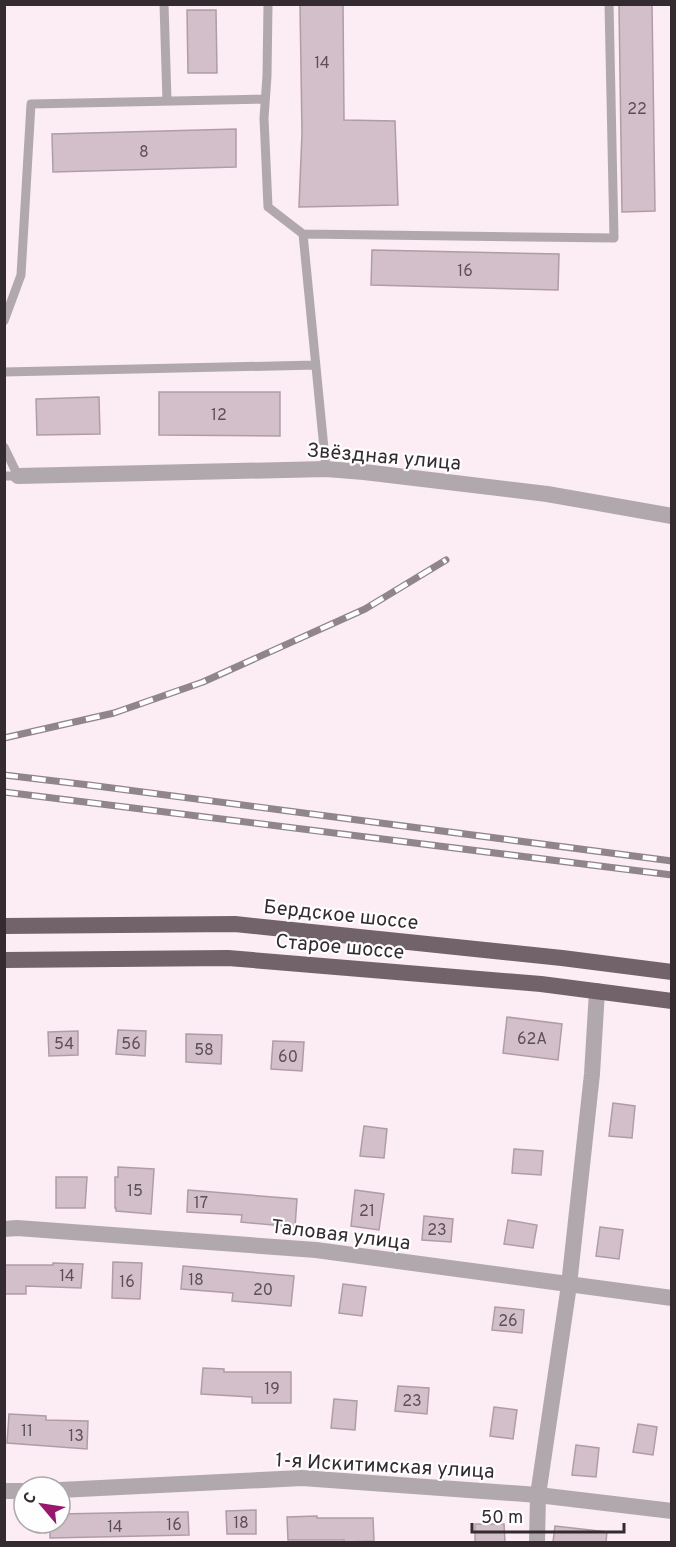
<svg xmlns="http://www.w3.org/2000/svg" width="676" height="1547" font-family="Overpass,sans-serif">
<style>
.building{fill:#d3bfc9;stroke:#b09ca6;stroke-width:1.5}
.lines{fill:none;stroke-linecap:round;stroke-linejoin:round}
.service{stroke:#b1a8ad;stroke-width:9}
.minor{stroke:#b1a8ad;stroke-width:16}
.trunk{stroke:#72626a;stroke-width:16}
.rail-casing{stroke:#90858a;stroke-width:7}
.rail{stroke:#fefefe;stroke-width:4.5;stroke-dasharray:14;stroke-linecap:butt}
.labels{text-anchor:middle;stroke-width:4.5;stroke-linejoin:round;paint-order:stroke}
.number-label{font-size:16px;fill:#5b5056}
.street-label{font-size:20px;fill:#332b2f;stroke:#fefefe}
</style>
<rect width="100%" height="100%" fill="#fcecf4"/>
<!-- building -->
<path class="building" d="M 300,4 L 343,4 L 344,120 L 395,121 L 398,205 L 299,207 L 302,133 Z
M 619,4 L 652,4 L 655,211 L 622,212 Z
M 187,10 L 216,10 L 217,73 L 188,73 Z
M 236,129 L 236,167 L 53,172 L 52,134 Z
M 372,250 L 559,254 L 558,290 L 371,285 Z
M 159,392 L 280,392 L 280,436 L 159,435 Z
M 99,397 L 100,434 L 37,435 L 36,399 Z
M 507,1017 L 562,1024 L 558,1060 L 503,1053 Z
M 118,1030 L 146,1031 L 145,1056 L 116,1054 Z
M 78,1031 L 78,1055 L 49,1056 L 48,1032 Z
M 186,1034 L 222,1035 L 221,1064 L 186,1062 Z
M 273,1041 L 304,1042 L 302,1071 L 271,1069 Z
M 613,1103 L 635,1106 L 632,1138 L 609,1136 Z
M 364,1126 L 387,1129 L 384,1158 L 360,1156 Z
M 514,1149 L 543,1151 L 541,1175 L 512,1173 Z
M 118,1167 L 154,1169 L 151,1214 L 116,1211 L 116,1208 L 115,1208 L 115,1177 L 118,1177 Z
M 56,1177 L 87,1177 L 85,1208 L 56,1208 Z
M 188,1190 L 297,1199 L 295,1227 L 241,1222 L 242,1215 L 187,1212 Z
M 355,1190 L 384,1194 L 379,1230 L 351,1226 Z
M 424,1216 L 453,1219 L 451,1242 L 422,1240 Z
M 508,1220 L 537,1225 L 533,1248 L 504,1244 Z
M 600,1227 L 623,1230 L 619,1259 L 596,1256 Z
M 113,1262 L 142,1263 L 140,1299 L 112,1298 Z
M 53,1263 L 83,1264 L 81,1288 L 26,1286 L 26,1294 L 4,1294 L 4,1265 L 53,1265 Z
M 183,1266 L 294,1276 L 291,1306 L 232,1301 L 233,1293 L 181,1289 Z
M 343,1284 L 366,1287 L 362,1316 L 339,1313 Z
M 495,1307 L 524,1310 L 522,1333 L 492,1330 Z
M 203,1368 L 224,1369 L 224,1372 L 291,1372 L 291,1403 L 252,1403 L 252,1397 L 201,1394 Z
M 398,1386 L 429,1388 L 427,1414 L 395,1411 Z
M 334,1399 L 357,1401 L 355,1430 L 331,1428 Z
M 494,1407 L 517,1410 L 513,1439 L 490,1436 Z
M 9,1414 L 46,1416 L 46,1420 L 88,1421 L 87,1449 L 7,1443 Z
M 638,1424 L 657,1427 L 653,1455 L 633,1452 Z
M 576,1445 L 599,1448 L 596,1477 L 572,1475 Z
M 256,1510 L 256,1534 L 227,1534 L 226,1511 Z
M 159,1512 L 188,1512 L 189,1535 L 50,1538 L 50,1523 L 60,1523 L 60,1514 Z
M 317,1516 L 317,1518 L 373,1518 L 374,1541 L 344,1542 L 344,1540 L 288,1540 L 287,1517 Z
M 475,1524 L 504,1524 L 505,1542 L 475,1542 Z
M 555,1526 L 607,1532 L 606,1542 L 553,1542 Z"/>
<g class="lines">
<!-- service -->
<path class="service" d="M 164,4 L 167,101
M 268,4 L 267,76 L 264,118 L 268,207 L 303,234 L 326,469
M 303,234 L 614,238 L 609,4
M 4,321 L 21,275 L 31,104 L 265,99
M 4,372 L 316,365
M 4,447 L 18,476 L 4,476"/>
<!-- minor -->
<path class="minor" d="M 18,476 L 326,469 L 364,472 L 547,494 L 672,516
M 4,1229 L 17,1228 L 316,1250 L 672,1298
M 60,1490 L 302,1478 L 538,1495 L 672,1511
M 4,1491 L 24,1491
M 537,1542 L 538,1495 L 569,1285 L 592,1074 L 597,991"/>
<!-- trunk -->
<path class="trunk" d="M 4,926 L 235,924 L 562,958 L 672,972
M 4,960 L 228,958 L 541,984 L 672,1001"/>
<defs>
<path id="rail" d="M 4,738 L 114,713 L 203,682 L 365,609 L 446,560
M 4,775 L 89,785 L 672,861
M 4,792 L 672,875"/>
</defs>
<!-- rail casing -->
<use href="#rail" class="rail-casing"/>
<!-- rail -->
<use href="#rail" class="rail"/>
</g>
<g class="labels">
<!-- number labels -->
<g class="number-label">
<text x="322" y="68">14</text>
<text x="637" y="114">22</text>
<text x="144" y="157">8</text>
<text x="465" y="276">16</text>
<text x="219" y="420">12</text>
<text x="532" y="1044">62А</text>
<text x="64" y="1049">54</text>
<text x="131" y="1049">56</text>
<text x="204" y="1055">58</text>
<text x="288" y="1062">60</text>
<text x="135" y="1196">15</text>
<text x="201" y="1208">17</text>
<text x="367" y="1216">21</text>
<text x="437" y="1235">23</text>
<text x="67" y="1281">14</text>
<text x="196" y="1285">18</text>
<text x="127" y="1287">16</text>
<text x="263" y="1295">20</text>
<text x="508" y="1326">26</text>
<text x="272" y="1394">19</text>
<text x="412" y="1406">23</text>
<text x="27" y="1436">11</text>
<text x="76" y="1441">13</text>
<text x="241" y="1528">18</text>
<text x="174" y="1530">16</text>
<text x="115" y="1532">14</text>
</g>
<!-- street labels -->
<g class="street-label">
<text transform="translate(384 456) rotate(5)" y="7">Звёздная улица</text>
<text transform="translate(341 914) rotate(6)" y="7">Бердское шоссе</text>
<text transform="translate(340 946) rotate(5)" y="7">Старое шоссе</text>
<text transform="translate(341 1234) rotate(7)" y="7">Таловая улица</text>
<text transform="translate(385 1465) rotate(3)" y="7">1-я Искитимская улица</text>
</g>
</g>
<!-- border -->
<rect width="676" height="1547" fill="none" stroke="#332b2f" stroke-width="12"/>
<!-- north arrow -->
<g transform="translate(42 1505) rotate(299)"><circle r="28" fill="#fefefe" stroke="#adaaab" stroke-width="1.5"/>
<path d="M0-4.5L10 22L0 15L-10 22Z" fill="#98186e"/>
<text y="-9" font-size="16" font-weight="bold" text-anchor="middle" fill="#332b2f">С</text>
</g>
<!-- scale -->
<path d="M472 1523v9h152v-9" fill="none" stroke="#332b2f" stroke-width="3"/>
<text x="481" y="1523" font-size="18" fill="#332b2f" stroke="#fefefe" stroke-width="4.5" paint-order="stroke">50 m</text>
</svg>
